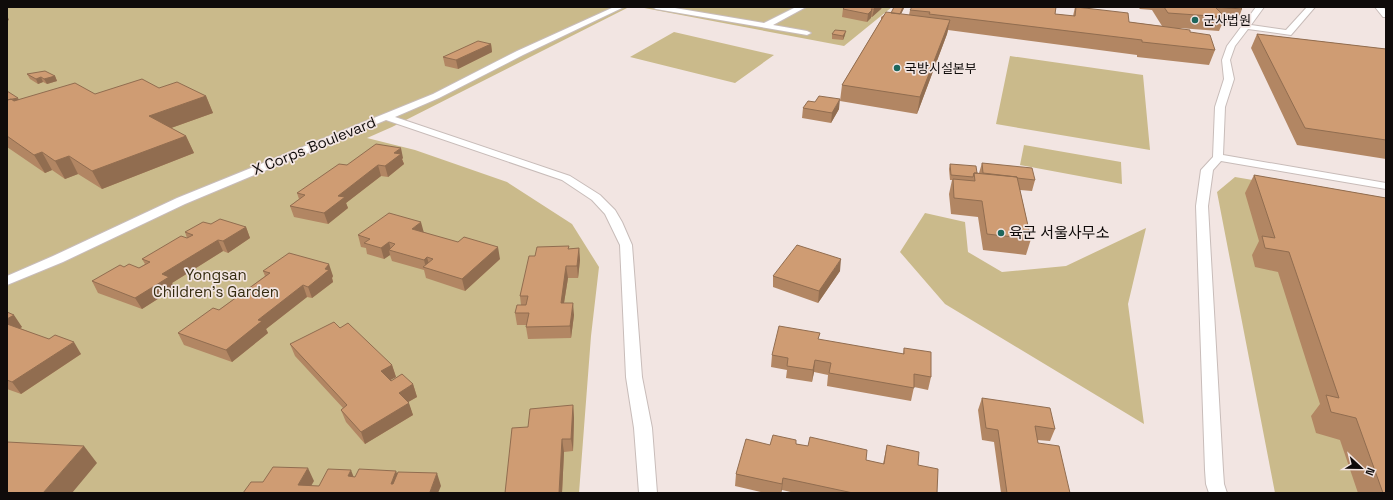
<svg xmlns="http://www.w3.org/2000/svg" width="1393" height="500" font-family="'Space Grotesk','Noto Sans KR',sans-serif">
<style>
.green{fill:#caba8b}
.lines{fill:none;stroke-linecap:round;stroke-linejoin:round}
.service-casing{stroke:#c8bcb9;stroke-width:2}
.service{fill:#fff;fill-rule:evenodd}
.wall{fill:#b28663}
.shaded-wall{fill:#916d50}
.building{fill:#cf9c73;stroke:#916d50}
.poi-dot{fill:#1d665c;stroke:#f2e5e2;stroke-width:1.5}
.labels{text-anchor:middle;stroke-width:3.5;stroke-linejoin:round;paint-order:stroke}
.far-poi-label{font-size:13px;fill:#0f0b0a;stroke:#f2e5e2;text-anchor:start}
.street-label{font-size:15px;fill:#0f0b0a;stroke:#f2e5e2}
.poi-label{font-size:15px;fill:#0f0b0a;stroke:#f2e5e2;text-anchor:start}
.park-label{font-size:15px;fill:#342b0f;stroke:#f2e5e2}
</style>
<rect width="100%" height="100%" fill="#f2e5e2"/>
<!-- green -->
<path class="green" d="M 7,7 L 629,7 L 392,127 L 367,138 L 415,150 L 507,182 L 572,224 L 599,267 L 591,336 L 579,493 L 7,493 Z
M 639,7 L 892,7 L 844,46 Z
M 674,32 L 774,55 L 735,83 L 630,57 Z
M 1010,56 L 1143,75 L 1150,150 L 996,124 Z
M 1024,145 L 1121,162 L 1122,184 L 1020,165 Z
M 1235,177 L 1386,203 L 1386,493 L 1275,493 L 1217,192 Z
M 925,213 L 965,222 L 968,252 L 1002,272 L 1066,266 L 1146,228 L 1128,304 L 1144,424 L 945,304 L 900,252 Z"/>
<g class="lines">
<defs>
<path id="service" d="M 614,7 L 624,7 L 523,55 L 439,98 L 395,117 L 570,176 L 600,195 L 615,210 L 622,222 L 632,245 L 642,377 L 652,428 L 657,493 L 639,493 L 634,428 L 626,377 L 620,245 L 605,214 L 592,200 L 562,180 L 386,120 L 185,204 L 63,262 L 7,285 L 7,276 L 53,256 L 177,198 L 433,94 L 517,51 Z
M 652,7 L 669,7 L 764,23 L 796,7 L 806,7 L 773,25 L 807,31 L 811,33 L 807,35 L 656,9 Z
M 1256,7 L 1264,7 L 1251,25 L 1286,30 L 1307,7 L 1315,7 L 1291,35 L 1248,29 L 1235,46 L 1230,60 L 1234,79 L 1225,107 L 1223,155 L 1386,183 L 1386,189 L 1221,161 L 1213,170 L 1208,206 L 1223,470 L 1224,484 L 1227,493 L 1209,493 L 1206,484 L 1205,470 L 1196,206 L 1201,170 L 1213,157 L 1215,107 L 1224,79 L 1222,60 L 1227,46 Z
M 1375,7 L 1383,7 L 1386,10 L 1386,17 L 1383,17 Z"/>
</defs>
<!-- service casing -->
<use href="#service" class="service-casing"/>
<!-- service -->
<use href="#service" class="service"/>
</g>
<!-- wall -->
<path class="wall" d="M 716,7 L 736,7 L 734,8 L 726,7 L 724,8 Z
M 845,7 L 882,7 L 881,9 L 872,17 L 871,17 L 867,22 L 842,17 L 843,9 Z
M 1056,7 L 1055,14 L 1073,16 L 1075,7 L 1129,22 L 1162,26 L 1152,10 L 1140,9 L 1138,7 L 1240,7 L 1242,9 L 1237,23 L 1223,22 L 1219,31 L 1179,28 L 1190,32 L 1215,50 L 1209,65 L 1137,57 L 1137,55 L 948,30 L 947,34 L 917,114 L 840,101 L 842,85 L 881,20 L 881,17 L 884,15 L 904,8 L 901,14 L 909,15 L 910,10 Z
M 832,34 L 845,35 L 843,40 L 832,39 Z
M 1257,34 L 1386,49 L 1386,159 L 1297,145 L 1251,48 Z
M 491,44 L 492,52 L 458,69 L 445,66 L 443,57 Z
M 27,74 L 55,76 L 57,81 L 47,84 L 43,82 L 38,84 L 30,79 Z
M 159,88 L 206,96 L 213,113 L 171,128 L 186,136 L 194,153 L 102,189 L 78,174 L 65,179 L 52,170 L 45,173 L 7,147 L 7,91 L 19,100 L 95,94 Z
M 803,108 L 839,109 L 831,123 L 802,118 Z
M 403,158 L 402,159 L 404,164 L 388,177 L 381,176 L 346,203 L 348,208 L 328,224 L 294,217 L 290,206 L 299,199 L 297,193 L 347,165 Z
M 982,163 L 1035,180 L 1032,191 L 1020,190 L 1031,239 L 1026,255 L 983,250 L 978,217 L 951,214 L 949,194 L 952,180 L 950,180 L 949,169 L 950,164 L 979,173 Z
M 1254,175 L 1386,198 L 1386,493 L 1358,493 L 1340,440 L 1316,433 L 1311,416 L 1320,404 L 1278,272 L 1255,267 L 1252,255 L 1259,241 L 1245,193 Z
M 211,224 L 246,227 L 250,238 L 228,253 L 223,251 L 172,283 L 175,288 L 142,309 L 98,293 L 92,281 L 124,267 L 139,268 L 145,264 L 142,259 L 187,238 L 185,232 Z
M 424,232 L 500,259 L 465,291 L 426,278 L 424,270 L 392,261 L 390,255 L 384,259 L 367,254 L 366,248 L 361,247 L 358,235 Z
M 579,248 L 580,260 L 578,278 L 568,278 L 564,303 L 574,315 L 571,338 L 528,339 L 526,327 L 527,325 L 517,325 L 515,313 L 521,305 L 520,296 L 535,256 L 569,249 Z
M 263,271 L 333,276 L 332,278 L 333,282 L 312,298 L 307,297 L 266,329 L 268,333 L 232,362 L 184,345 L 178,333 L 219,310 L 265,276 Z
M 840,271 L 818,303 L 773,287 L 773,276 Z
M 7,312 L 22,327 L 20,328 L 81,354 L 21,394 L 7,389 Z
M 340,328 L 392,365 L 396,377 L 390,380 L 413,384 L 417,397 L 408,402 L 413,415 L 365,444 L 346,422 L 341,410 L 343,408 L 295,356 L 290,344 Z
M 819,340 L 903,354 L 904,348 L 931,377 L 928,390 L 914,387 L 911,401 L 827,386 L 828,375 L 814,372 L 812,382 L 786,378 L 787,370 L 771,367 L 772,355 Z
M 982,398 L 1055,429 L 1050,441 L 1037,440 L 1038,443 L 1070,493 L 1001,493 L 994,442 L 982,440 L 978,410 Z
M 573,405 L 574,418 L 573,451 L 564,452 L 562,493 L 505,493 L 528,427 Z
M 796,440 L 796,444 L 883,464 L 887,445 L 918,465 L 937,493 L 795,493 L 782,490 L 781,493 L 765,493 L 735,486 L 736,474 L 770,445 Z"/>
<!-- shaded-wall -->
<path class="shaded-wall" d="M 876,7 L 882,7 L 881,9 L 872,17 L 874,9 Z
M 903,7 L 905,7 L 904,8 L 896,24 L 897,19 Z
M 872,10 L 871,18 L 867,22 L 868,14 Z
M 7,15 L 9,20 L 7,21 Z
M 950,20 L 947,34 L 917,114 L 920,97 Z
M 846,31 L 845,35 L 843,40 L 843,36 Z
M 491,44 L 492,52 L 458,69 L 456,60 Z
M 55,76 L 57,81 L 47,84 L 44,79 Z
M 41,77 L 43,82 L 38,84 L 36,79 Z
M 206,96 L 213,113 L 157,133 L 149,116 Z
M 18,98 L 23,107 L 7,101 Z
M 840,99 L 839,109 L 831,123 L 832,113 Z
M 186,136 L 194,153 L 102,189 L 92,171 Z
M 401,148 L 403,158 L 402,159 L 404,164 L 388,177 L 385,166 L 394,153 Z
M 42,152 L 52,170 L 45,173 L 34,155 Z
M 69,156 L 78,174 L 65,179 L 55,161 Z
M 378,165 L 381,176 L 346,203 L 348,208 L 328,224 L 324,213 L 338,196 Z
M 421,222 L 424,233 L 412,229 Z
M 246,227 L 250,238 L 228,253 L 223,241 Z
M 218,240 L 223,251 L 172,283 L 175,288 L 142,309 L 135,298 L 162,274 Z
M 389,242 L 391,250 L 389,250 L 390,255 L 384,259 L 381,248 Z
M 498,247 L 500,259 L 465,291 L 462,279 Z
M 579,248 L 580,260 L 578,278 L 577,266 Z
M 427,257 L 430,268 L 426,268 L 424,260 Z
M 841,259 L 840,271 L 818,303 L 819,291 Z
M 329,264 L 333,276 L 332,278 L 333,282 L 312,298 L 308,287 Z
M 566,266 L 568,278 L 562,315 L 561,303 Z
M 303,285 L 307,297 L 266,329 L 268,333 L 232,362 L 226,350 L 258,320 Z
M 573,303 L 574,315 L 571,338 L 570,326 Z
M 14,315 L 22,327 L 11,334 L 7,328 L 7,319 Z
M 74,342 L 81,354 L 21,394 L 12,382 Z
M 815,360 L 814,372 L 812,382 L 813,370 Z
M 392,365 L 396,377 L 385,383 L 381,371 Z
M 413,384 L 417,397 L 403,405 L 399,393 Z
M 409,403 L 413,415 L 365,444 L 361,432 Z
M 573,405 L 574,418 L 573,451 L 571,439 Z
M 562,439 L 564,452 L 562,493 L 559,493 Z
M 84,446 L 97,463 L 72,493 L 43,493 Z
M 308,468 L 314,481 L 307,493 L 298,485 Z
M 351,470 L 356,483 L 348,476 Z
M 396,471 L 401,483 L 397,493 L 391,484 Z
M 437,473 L 441,486 L 438,493 L 430,492 Z
M 783,478 L 782,490 L 781,493 L 782,484 Z"/>
<!-- building -->
<path class="building" d="M 845,7 L 876,7 L 874,9 L 871,9 L 872,10 L 868,14 L 843,9 Z
M 894,7 L 903,7 L 900,14 L 891,13 Z
M 912,7 L 1056,7 L 1055,14 L 1075,16 L 1076,7 L 1128,13 L 1129,22 L 1190,30 L 1190,32 L 1210,35 L 1215,50 L 1142,42 L 1142,40 L 929,14 L 930,12 L 910,10 Z
M 1164,7 L 1240,7 L 1242,9 L 1215,7 L 1225,17 L 1168,13 Z
M 886,12 L 950,20 L 920,97 L 842,85 Z
M 835,30 L 846,31 L 843,36 L 832,34 Z
M 1257,34 L 1386,49 L 1386,140 L 1305,128 Z
M 478,41 L 491,44 L 456,60 L 443,57 Z
M 45,71 L 55,76 L 44,79 L 41,77 L 36,79 L 27,74 Z
M 142,79 L 159,88 L 177,82 L 206,96 L 149,116 L 186,136 L 92,171 L 69,156 L 55,161 L 42,152 L 34,155 L 7,136 L 7,100 L 11,99 L 14,101 L 75,83 L 95,94 Z
M 7,91 L 18,98 L 7,100 Z
M 819,96 L 840,99 L 832,113 L 803,108 L 808,101 L 815,102 Z
M 376,144 L 401,148 L 394,153 L 401,154 L 385,166 L 378,165 L 338,196 L 345,197 L 324,213 L 290,206 L 305,195 L 297,193 L 339,164 L 347,165 Z
M 982,163 L 1032,168 L 1035,180 L 1017,178 L 1017,177 L 983,173 Z
M 950,164 L 976,166 L 977,173 L 974,173 L 973,177 L 951,175 Z
M 974,173 L 1017,177 L 1031,239 L 987,234 L 982,201 L 954,198 L 953,179 L 975,181 Z
M 1254,175 L 1386,198 L 1386,493 L 1383,493 L 1356,418 L 1331,412 L 1326,395 L 1339,398 L 1289,252 L 1265,248 L 1262,236 L 1275,238 Z
M 389,213 L 421,222 L 412,229 L 458,242 L 464,237 L 498,247 L 462,279 L 423,267 L 433,259 L 427,257 L 424,260 L 389,250 L 395,244 L 389,242 L 381,248 L 364,243 L 370,239 L 358,235 Z
M 220,219 L 246,227 L 223,241 L 218,240 L 162,274 L 169,277 L 135,298 L 92,281 L 120,265 L 124,267 L 129,264 L 139,268 L 150,262 L 142,259 L 181,236 L 187,238 L 193,235 L 185,232 L 203,222 L 211,224 Z
M 797,245 L 841,259 L 819,291 L 773,276 Z
M 569,246 L 568,249 L 579,248 L 577,266 L 566,266 L 561,303 L 573,303 L 570,326 L 526,327 L 529,313 L 515,313 L 517,305 L 526,305 L 528,296 L 520,296 L 529,256 L 535,256 L 537,247 Z
M 289,253 L 329,264 L 325,269 L 329,270 L 308,287 L 303,285 L 258,320 L 262,321 L 226,350 L 178,333 L 213,308 L 219,310 L 270,273 L 263,271 Z
M 7,312 L 14,315 L 7,319 Z
M 334,322 L 340,328 L 348,323 L 392,365 L 381,371 L 391,381 L 402,374 L 413,384 L 399,393 L 409,403 L 361,432 L 341,410 L 347,405 L 290,344 Z
M 7,324 L 49,339 L 55,335 L 74,342 L 12,382 L 7,380 Z
M 779,326 L 820,333 L 818,339 L 904,354 L 904,348 L 931,352 L 931,377 L 914,374 L 914,388 L 829,373 L 831,363 L 815,360 L 813,370 L 787,366 L 788,358 L 772,355 Z
M 982,398 L 1050,408 L 1055,429 L 1035,426 L 1038,443 L 1059,446 L 1070,493 L 1007,493 L 998,430 L 986,428 Z
M 573,405 L 571,439 L 562,439 L 559,493 L 505,493 L 512,428 L 528,427 L 530,409 Z
M 773,435 L 796,440 L 796,444 L 808,446 L 810,437 L 867,450 L 866,460 L 884,464 L 887,445 L 919,452 L 918,465 L 938,469 L 937,493 L 853,493 L 783,478 L 782,484 L 736,474 L 746,439 L 770,445 Z
M 7,442 L 84,446 L 43,493 L 7,493 Z
M 273,467 L 308,468 L 298,485 L 319,486 L 328,469 L 351,470 L 348,476 L 355,477 L 359,469 L 396,471 L 391,484 L 393,484 L 398,472 L 437,473 L 430,492 L 445,493 L 243,493 L 251,482 L 263,482 Z"/>
<!-- markers -->
<g class="poi-dot">
<circle cx="1195" cy="20" r="4"/>
<circle cx="897" cy="68" r="4"/>
<circle cx="1001" cy="233" r="4"/>
</g>
<g class="labels">
<!-- far-poi labels -->
<g class="far-poi-label">
<text x="1203" y="25">군사법원</text>
<text x="905" y="73">국방시설본부</text>
</g>
<!-- street labels -->
<g class="street-label">
<text transform="translate(314 146) rotate(-22)" y="5">X Corps Boulevard</text>
</g>
<!-- poi labels -->
<g class="poi-label">
<text x="1009" y="238">육군 서울사무소</text>
</g>
<!-- park labels -->
<g class="park-label">
<text x="216" y="280">Yongsan<tspan x="216" dy="17">Children's Garden</tspan></text>
</g>
</g>
<!-- border -->
<rect width="1393" height="500" fill="none" stroke="#0f0b0a" stroke-width="16"/>
<!-- north arrow -->
<g transform="translate(1361 468) rotate(112)" stroke="#f2e5e2" stroke-width="3" paint-order="stroke">
<path d="M0-3L7 15L0 10L-7 15Z" fill="#0f0b0a"/>
<text y="-6" font-size="11" font-weight="bold" text-anchor="middle" fill="#0f0b0a">N</text>
</g>
</svg>
